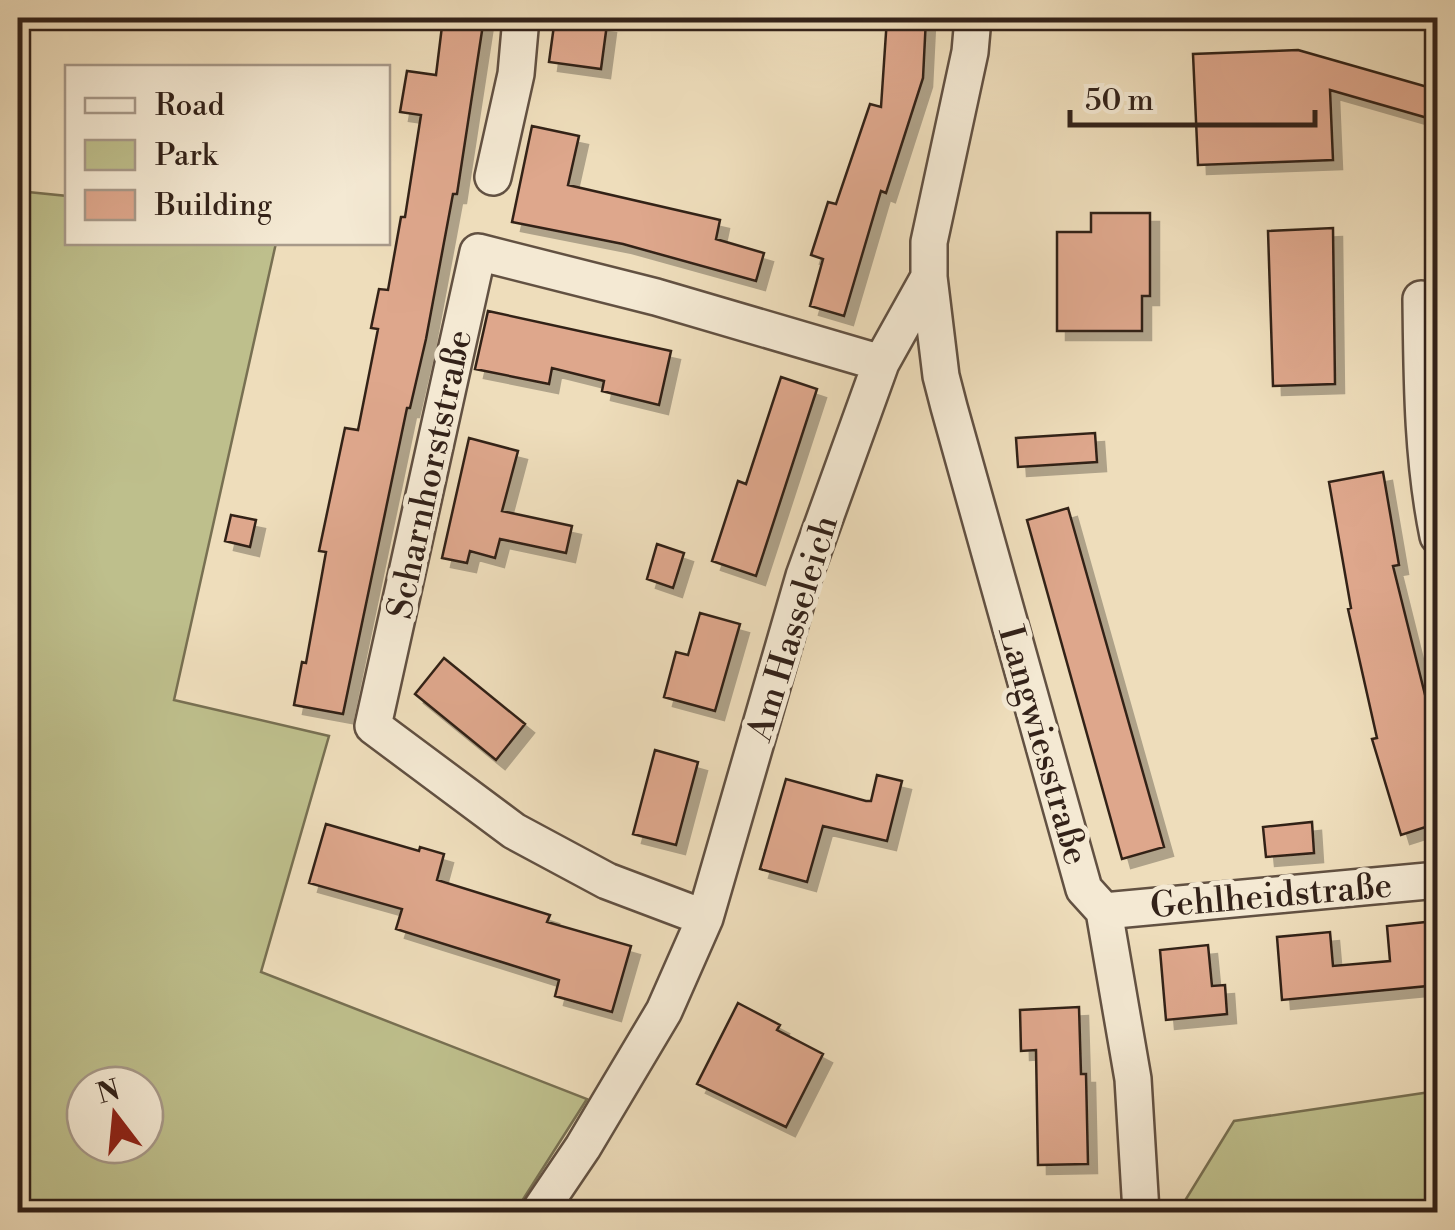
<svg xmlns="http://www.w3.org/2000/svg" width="1455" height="1230" font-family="'Libre Bodoni',serif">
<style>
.green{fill:#bebf8c;stroke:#787052;stroke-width:2.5;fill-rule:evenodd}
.building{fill:#dea78c;stroke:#332219;stroke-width:2.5;filter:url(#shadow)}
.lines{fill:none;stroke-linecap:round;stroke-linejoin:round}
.street-casing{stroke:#625142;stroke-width:40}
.street{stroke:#f4e9d3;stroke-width:35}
.labels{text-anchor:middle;stroke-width:10;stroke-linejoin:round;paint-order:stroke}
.street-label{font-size:35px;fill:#332219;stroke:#f4e9d3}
</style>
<defs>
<filter id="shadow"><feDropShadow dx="9" dy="9" stdDeviation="0" flood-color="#0004"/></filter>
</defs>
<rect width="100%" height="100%" fill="#edb"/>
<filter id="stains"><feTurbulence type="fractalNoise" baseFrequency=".002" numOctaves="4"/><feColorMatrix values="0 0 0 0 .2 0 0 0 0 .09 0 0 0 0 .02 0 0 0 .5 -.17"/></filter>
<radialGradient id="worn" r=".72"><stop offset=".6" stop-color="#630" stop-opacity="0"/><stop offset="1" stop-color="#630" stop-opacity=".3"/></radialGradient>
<!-- green -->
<path class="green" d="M 18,191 L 67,196 L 68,242 L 276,243 L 174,700 L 329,736 L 261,972 L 587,1099 L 515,1212 L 18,1212 ZM 85,1085 L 145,1085 L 145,1145 L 85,1145 Z
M 1437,1091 L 1437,1212 L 1178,1212 L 1234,1121 Z"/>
<!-- building -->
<path class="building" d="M 443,18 L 484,18 L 457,194 L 453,194 L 426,339 L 410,408 L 407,408 L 343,714 L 294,705 L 302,662 L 306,663 L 326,552 L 319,551 L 345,428 L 358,430 L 378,329 L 371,328 L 379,289 L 388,290 L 401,217 L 405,217 L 421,115 L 400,112 L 407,71 L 436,75 Z
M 555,18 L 607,24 L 601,69 L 549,62 Z
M 887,18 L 926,18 L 923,78 L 886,193 L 881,191 L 844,316 L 810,306 L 823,259 L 811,255 L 828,202 L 836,204 L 870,104 L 881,107 Z
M 1298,50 L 1438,90 L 1438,121 L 1330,90 L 1333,160 L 1198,165 L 1193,54 Z
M 532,126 L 579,136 L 568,185 L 720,220 L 716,239 L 764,253 L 756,281 L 623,244 L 512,222 Z
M 1091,213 L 1150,213 L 1150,296 L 1142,296 L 1142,331 L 1057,331 L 1057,232 L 1091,232 Z
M 1333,228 L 1335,384 L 1273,386 L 1268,231 Z
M 488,311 L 671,351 L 659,405 L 602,391 L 604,381 L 552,368 L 549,384 L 475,369 Z
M 781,377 L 817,389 L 756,576 L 712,561 L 738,481 L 746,484 Z
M 1095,433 L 1097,462 L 1018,467 L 1016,438 Z
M 469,438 L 518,451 L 502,511 L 572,526 L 566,553 L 500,539 L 495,558 L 470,551 L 467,563 L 442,558 Z
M 1383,472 L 1399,565 L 1393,566 L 1438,747 L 1438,823 L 1401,835 L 1372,739 L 1377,738 L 1348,609 L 1351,608 L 1329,482 Z
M 1068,508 L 1164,847 L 1122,859 L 1027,520 Z
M 231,515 L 256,520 L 250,547 L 225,541 Z
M 657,544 L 684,553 L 673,588 L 647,579 Z
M 700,613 L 740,624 L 715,711 L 664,697 L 676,652 L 688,655 Z
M 444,658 L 525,724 L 496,760 L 415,694 Z
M 655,750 L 698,762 L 676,845 L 633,834 Z
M 877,775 L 902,781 L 887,841 L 823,826 L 807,882 L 760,869 L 786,779 L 866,801 L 871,801 Z
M 1312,822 L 1314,853 L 1266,857 L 1263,827 Z
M 326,824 L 419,851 L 420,847 L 444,854 L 437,880 L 550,915 L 547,922 L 631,946 L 612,1012 L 555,996 L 559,980 L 396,929 L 402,909 L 309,883 Z
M 1436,921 L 1438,985 L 1282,1000 L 1277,937 L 1330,932 L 1333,966 L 1390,961 L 1387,926 Z
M 1208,945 L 1212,986 L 1225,985 L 1227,1014 L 1166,1020 L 1160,950 Z
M 738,1003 L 780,1025 L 777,1030 L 823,1054 L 786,1127 L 697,1084 Z
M 1079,1007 L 1081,1074 L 1086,1074 L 1088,1164 L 1038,1165 L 1036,1050 L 1021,1051 L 1020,1010 Z"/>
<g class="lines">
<defs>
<path id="street" d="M 493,177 L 516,74 L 521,18
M 929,277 L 941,376 L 949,407 L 1084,889 L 1104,911 L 1133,1079 L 1141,1212
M 1421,299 C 1422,379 1422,458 1438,536
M 1104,911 L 1438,880
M 705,918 L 607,881 L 514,831 L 373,726 L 478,252 L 656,297 L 881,363
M 539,1212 L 583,1147 L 664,1011 L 705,918 L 804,576 L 881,363 L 929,277 L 929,242 L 970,52 L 973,18"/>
</defs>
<!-- street casing -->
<use href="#street" class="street-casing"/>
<!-- street -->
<use href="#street" class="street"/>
</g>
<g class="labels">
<!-- street labels -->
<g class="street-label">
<text transform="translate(429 474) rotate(-78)" y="12">Scharnhorststraße</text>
<text transform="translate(792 628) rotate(-73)" y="12">Am Hasseleich</text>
<text transform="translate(1044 745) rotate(74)" y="12">Langwiesstraße</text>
<text transform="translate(1271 895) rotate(-5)" y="12">Gehlheidstraße</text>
</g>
</g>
<!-- margin -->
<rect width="1455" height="1230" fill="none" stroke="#edb" stroke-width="60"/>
<rect x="20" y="20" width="1415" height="1190" fill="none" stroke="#332219" stroke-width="5"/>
<rect x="30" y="30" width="1395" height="1170" fill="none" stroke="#332219" stroke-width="2.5"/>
<!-- legend -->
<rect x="65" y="65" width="325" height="180" fill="#f4e9d3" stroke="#a79989" stroke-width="2.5"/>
<rect x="85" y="98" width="50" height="15" fill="#f4e9d3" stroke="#a79989" stroke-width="2.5"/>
<text x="155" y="115" font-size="30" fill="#332219">Road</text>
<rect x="85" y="140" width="50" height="30" fill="#bebf8c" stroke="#a79989" stroke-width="2.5"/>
<text x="155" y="165" font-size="30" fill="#332219">Park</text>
<rect x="85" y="190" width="50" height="30" fill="#dea78c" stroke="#a79989" stroke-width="2.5"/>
<text x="155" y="215" font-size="30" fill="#332219">Building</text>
<!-- north arrow -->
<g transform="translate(115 1115) rotate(344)"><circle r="48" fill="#f4e9d3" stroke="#a79989" stroke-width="2.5"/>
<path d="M0-8L18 38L0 25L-18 38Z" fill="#8f2418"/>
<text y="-15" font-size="28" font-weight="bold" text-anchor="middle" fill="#332219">N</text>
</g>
<!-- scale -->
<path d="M1070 110v15h245v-15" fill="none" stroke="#332219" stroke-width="5"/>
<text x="1085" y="110" font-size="30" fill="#332219" stroke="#f4e9d3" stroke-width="8" paint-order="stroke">50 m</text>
<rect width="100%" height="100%" filter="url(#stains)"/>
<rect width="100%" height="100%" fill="url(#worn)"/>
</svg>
